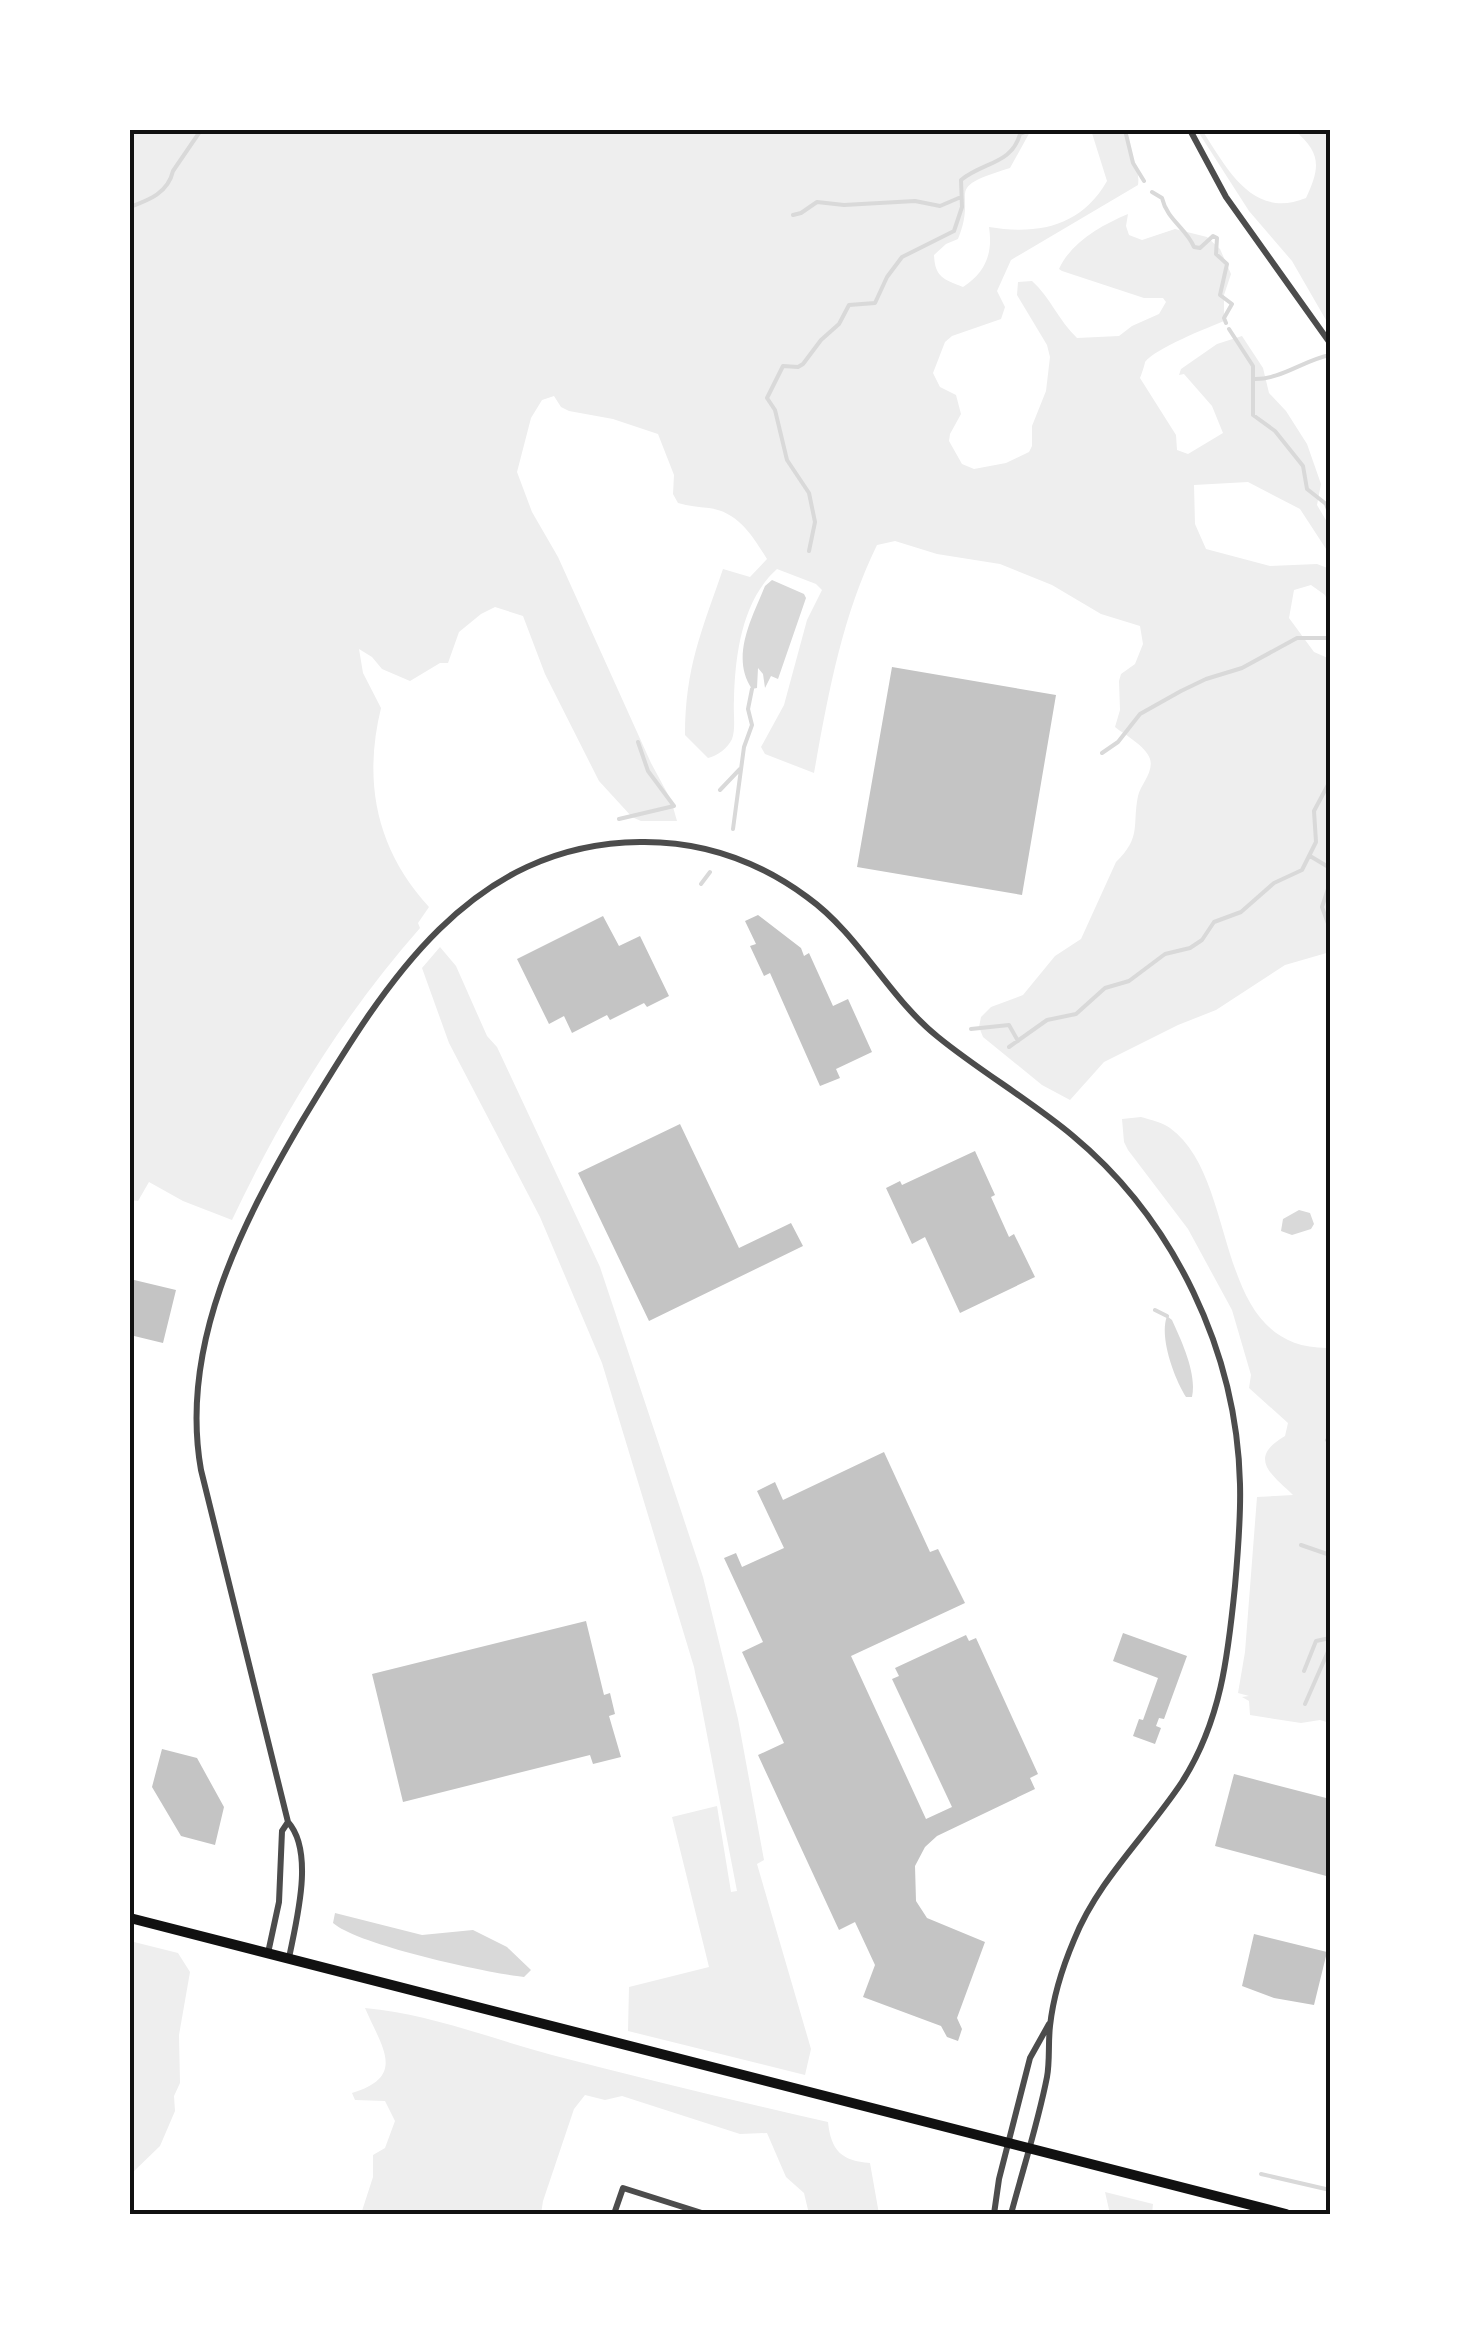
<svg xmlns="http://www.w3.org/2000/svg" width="1460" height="2344" font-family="'Asap Condensed',sans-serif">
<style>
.green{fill:#eee}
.water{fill:#d9d9d9}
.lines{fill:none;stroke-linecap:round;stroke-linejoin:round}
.stream{stroke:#d9d9d9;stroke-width:4}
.building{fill:#c4c4c4}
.minor{stroke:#4c4c4c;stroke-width:6}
.primary{stroke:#111;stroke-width:10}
.neatline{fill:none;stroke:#111;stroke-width:4}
</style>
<rect width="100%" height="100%" fill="#fff"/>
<!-- green -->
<path class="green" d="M 130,130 L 1031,130 L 1010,168 C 939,190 979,188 958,239 L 946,244 L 934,255 C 935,277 943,279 963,287 C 986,272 993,253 989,227 C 1037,235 1081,227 1107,181 L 1091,130 L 1125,130 C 1126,149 1141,166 1138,185 L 1011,260 L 997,291 L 1005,307 L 1001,319 L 952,336 L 945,342 L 933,373 L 940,387 L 956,395 L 961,414 L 950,434 L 949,441 L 962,464 L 974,469 L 1006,463 L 1029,452 L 1032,446 L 1032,426 L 1046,391 L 1050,357 L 1047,345 L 1017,295 L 1018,282 L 1032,281 C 1050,297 1059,321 1077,338 L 1119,336 L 1132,326 L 1159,314 L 1166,302 L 1163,298 L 1144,298 L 1062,271 L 1059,269 C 1071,242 1102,225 1128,214 L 1126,226 L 1129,235 L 1142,240 L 1175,229 L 1207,237 L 1220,249 L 1231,274 L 1224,295 L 1224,321 C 1207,328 1156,348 1145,362 C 1145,364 1141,376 1140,378 L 1176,435 L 1177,450 L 1188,454 L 1223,433 L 1212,406 L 1184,374 L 1179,375 L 1181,369 L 1217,344 L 1242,336 L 1263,368 L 1269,393 L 1286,411 L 1307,444 L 1321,484 L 1317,505 L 1330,527 L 1330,555 L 1300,509 L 1248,482 L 1194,485 L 1195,524 L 1206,549 L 1270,566 L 1317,564 L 1330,569 L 1330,607 L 1325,595 L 1311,585 L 1294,590 L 1289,618 L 1314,652 L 1330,659 L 1330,952 L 1285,965 L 1216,1010 L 1178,1025 L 1104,1062 L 1070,1100 L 1042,1085 L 983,1037 L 979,1027 L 981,1017 L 991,1007 L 1023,995 L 1055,956 L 1081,939 L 1116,862 C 1142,837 1132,825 1138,796 C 1141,784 1154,772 1150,759 C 1146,746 1125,735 1115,727 L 1120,710 L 1119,681 L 1121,674 L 1135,664 L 1143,644 L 1140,626 L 1101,614 L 1052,585 L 1000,564 L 937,554 L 895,541 L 877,545 C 842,616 828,695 814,773 L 765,754 L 761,747 L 784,705 L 807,620 L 822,590 L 816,584 L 777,569 C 742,600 735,655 734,700 C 733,711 736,729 732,739 C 728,748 717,756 708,758 L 685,735 C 685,668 702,630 723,569 L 750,577 L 767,559 C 753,537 739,512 709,508 C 698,507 689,506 678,503 L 673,494 L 674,475 L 658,434 L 613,419 L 569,411 L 561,407 L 554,396 L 542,400 L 531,418 L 517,472 L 532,512 L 558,557 L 651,763 L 671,800 L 677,821 L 641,821 L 632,817 L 599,781 L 545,674 L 523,616 L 495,607 L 481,614 L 459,632 L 448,663 L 440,663 L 410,681 L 382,669 L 372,657 L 359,649 L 363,673 L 381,708 C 363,782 376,849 429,907 L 418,923 L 420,928 C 344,1014 281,1116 232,1220 L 183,1201 L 149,1182 L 138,1201 L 130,1200 Z
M 1197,130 L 1202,130 C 1227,168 1252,220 1306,198 C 1320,168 1322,153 1294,130 L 1330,130 L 1330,327 L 1292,261 L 1249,211 Z
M 440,947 L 456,966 L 487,1036 L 497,1047 L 600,1267 L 703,1577 L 738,1719 L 764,1860 L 757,1864 L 811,2049 L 805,2075 L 628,2031 L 629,1987 L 709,1967 L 672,1817 L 717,1806 L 731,1892 L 737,1891 L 694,1667 L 602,1363 L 540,1217 L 449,1043 L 422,968 Z
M 1141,1117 C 1151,1120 1162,1122 1170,1128 C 1242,1180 1209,1351 1330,1348 L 1330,1723 L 1320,1720 L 1301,1723 L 1250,1715 L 1249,1701 L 1242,1697 L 1249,1696 L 1238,1693 L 1245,1652 L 1257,1497 L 1293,1495 C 1271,1474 1247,1458 1285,1436 L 1288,1423 L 1249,1388 L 1251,1375 L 1232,1310 L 1188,1229 L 1128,1150 L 1124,1142 L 1122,1119 Z
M 130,1941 L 178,1953 L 190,1972 L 179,2035 L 180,2083 L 174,2096 L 175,2111 L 160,2146 L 130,2175 Z
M 365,2008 C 430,2014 489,2038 552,2055 C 643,2079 736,2101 828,2122 C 831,2151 842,2161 870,2163 L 879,2214 L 809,2214 L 804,2193 L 786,2177 L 767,2133 L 740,2134 L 622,2096 L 605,2100 L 585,2095 L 574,2109 L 543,2201 L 541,2214 L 361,2214 L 373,2177 L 373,2155 L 385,2148 L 395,2121 L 385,2101 L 355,2100 L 352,2093 C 407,2076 382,2048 365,2008 Z
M 1105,2192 L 1153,2204 L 1152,2214 L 1110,2214 Z"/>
<!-- water -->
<path class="water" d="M 772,580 L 804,594 L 806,598 L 778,679 L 771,676 L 765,688 L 763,674 L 758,668 L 757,688 L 752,689 C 730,657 752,618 765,586 Z
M 1299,1210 L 1310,1213 L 1314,1224 L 1311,1229 L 1292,1235 L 1281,1231 L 1283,1219 Z
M 1167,1316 L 1172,1320 C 1182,1342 1197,1374 1192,1397 L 1186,1397 C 1174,1378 1159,1337 1167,1316 Z
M 335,1913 L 422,1935 L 473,1930 L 507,1947 L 531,1970 L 524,1977 C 487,1973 358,1945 333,1923 Z"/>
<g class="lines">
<!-- stream -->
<path class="stream" d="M 1125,130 L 1133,163 L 1144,181
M 1152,192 L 1162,198 C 1167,220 1186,228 1194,247 L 1200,248 L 1213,236 L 1217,238 L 1216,254 L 1227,264 L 1220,295 L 1232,304 L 1224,318 L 1226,323
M 130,207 C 149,200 168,193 173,171 L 201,130
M 793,215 L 801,213 L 817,202 L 844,205 L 915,201 L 940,206 L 961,197
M 1229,329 L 1253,366 L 1253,415 L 1275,431 L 1303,466 L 1307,489 L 1326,504 L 1330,515
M 1254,379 C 1280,380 1304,360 1330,355
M 1330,528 L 1330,532
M 809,551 L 815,522 L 809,493 L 787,460 L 775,410 L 767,398 L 783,366 L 798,367 L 803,364 L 821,340 L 839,324 L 849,305 L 875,303 L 887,277 L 902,257 L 954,231 L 962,207 L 961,180 C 983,162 1012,164 1020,134 L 1030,130
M 1102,753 L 1118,742 L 1140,714 L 1181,691 L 1206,679 L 1242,668 L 1297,638 L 1330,638
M 720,790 L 740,769
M 619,819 L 674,806 L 648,771 L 638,742
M 733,829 L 744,747 L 752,725 L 748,709 L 752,689
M 1310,856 L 1330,868
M 1330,883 L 1322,907 L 1330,929
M 701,884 L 710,872
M 971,1029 L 1009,1025 L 1018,1041
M 1009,1047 L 1047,1020 L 1076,1014 L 1105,988 L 1129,981 L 1165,954 L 1190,948 L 1202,940 L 1214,922 L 1241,912 L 1274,883 L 1302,870 L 1316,842 L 1314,811 L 1330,781
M 1155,1310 L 1167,1316
M 1327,1440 L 1330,1442
M 1301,1545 L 1330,1555
M 1304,1671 L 1316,1641 L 1330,1638
M 1305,1704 L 1330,1647
M 1261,2174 L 1330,2190"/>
</g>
<!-- building -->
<path class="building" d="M 892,667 L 1056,695 L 1022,895 L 857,867 Z
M 758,915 L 801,948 L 804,956 L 809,953 L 833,1006 L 848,999 L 872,1052 L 836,1069 L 840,1078 L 820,1086 L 770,973 L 764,976 L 750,946 L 756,944 L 745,921 Z
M 603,916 L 619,946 L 640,936 L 669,996 L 647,1007 L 644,1003 L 610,1020 L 607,1015 L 572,1033 L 564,1016 L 549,1024 L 517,959 Z
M 680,1124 L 739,1248 L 791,1223 L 803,1246 L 649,1321 L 578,1173 Z
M 975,1151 L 995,1195 L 991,1197 L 1009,1237 L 1014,1234 L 1035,1277 L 960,1313 L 925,1237 L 912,1244 L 886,1188 L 900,1181 L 902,1185 Z
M 130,1279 L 176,1290 L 163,1343 L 130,1335 Z
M 884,1452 L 930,1552 L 938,1549 L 965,1603 L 851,1656 L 926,1819 L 952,1807 L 892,1679 L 899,1676 L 895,1668 L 966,1635 L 969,1641 L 976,1638 L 1038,1774 L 1030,1778 L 1035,1789 L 937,1836 L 925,1847 L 915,1866 L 916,1901 L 927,1918 L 985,1942 L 957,2018 L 962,2029 L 958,2041 L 947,2037 L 941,2026 L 863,1997 L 875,1965 L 855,1922 L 839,1930 L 758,1755 L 784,1743 L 742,1652 L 763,1642 L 724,1558 L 736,1553 L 742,1567 L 784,1548 L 757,1491 L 775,1482 L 783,1500 Z
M 586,1621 L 604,1695 L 610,1693 L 615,1714 L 609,1716 L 621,1757 L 593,1764 L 590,1755 L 403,1802 L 372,1674 Z
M 1123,1633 L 1187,1656 L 1164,1719 L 1159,1718 L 1156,1726 L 1161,1728 L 1155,1744 L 1133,1736 L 1139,1719 L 1143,1720 L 1158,1678 L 1113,1661 Z
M 162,1749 L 197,1758 L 224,1807 L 215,1845 L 181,1836 L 152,1787 Z
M 1234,1774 L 1330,1799 L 1330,1877 L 1215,1846 Z
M 1254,1934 L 1327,1952 L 1314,2005 L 1274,1998 L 1242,1986 Z"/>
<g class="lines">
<!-- minor -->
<path class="minor" d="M 1190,130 L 1226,197 L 1330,343
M 288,1822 L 201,1470 C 179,1346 241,1225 302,1121 C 382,989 466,844 640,842 C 701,841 758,861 807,897 C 860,935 888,997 938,1037 C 981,1072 1030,1100 1073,1136 C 1174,1220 1237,1352 1240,1484 C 1241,1518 1238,1552 1235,1586 C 1228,1656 1221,1721 1182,1782 C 1147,1835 1098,1880 1074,1940 C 1063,1966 1053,1998 1050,2026 C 1048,2043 1050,2061 1047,2077 C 1038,2123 1023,2169 1011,2214
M 268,1953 L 279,1902 L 282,1831 L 288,1822 C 315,1852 296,1922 289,1958
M 614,2214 L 623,2188 L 705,2214
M 994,2214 L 999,2179 L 1030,2058 L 1049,2024"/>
<!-- primary -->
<path class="primary" d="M 130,1918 L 1286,2214"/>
</g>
<!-- border -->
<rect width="1460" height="2344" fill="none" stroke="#ffffff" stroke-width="265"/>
<rect x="132" y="132" width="1196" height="2080" class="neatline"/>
</svg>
